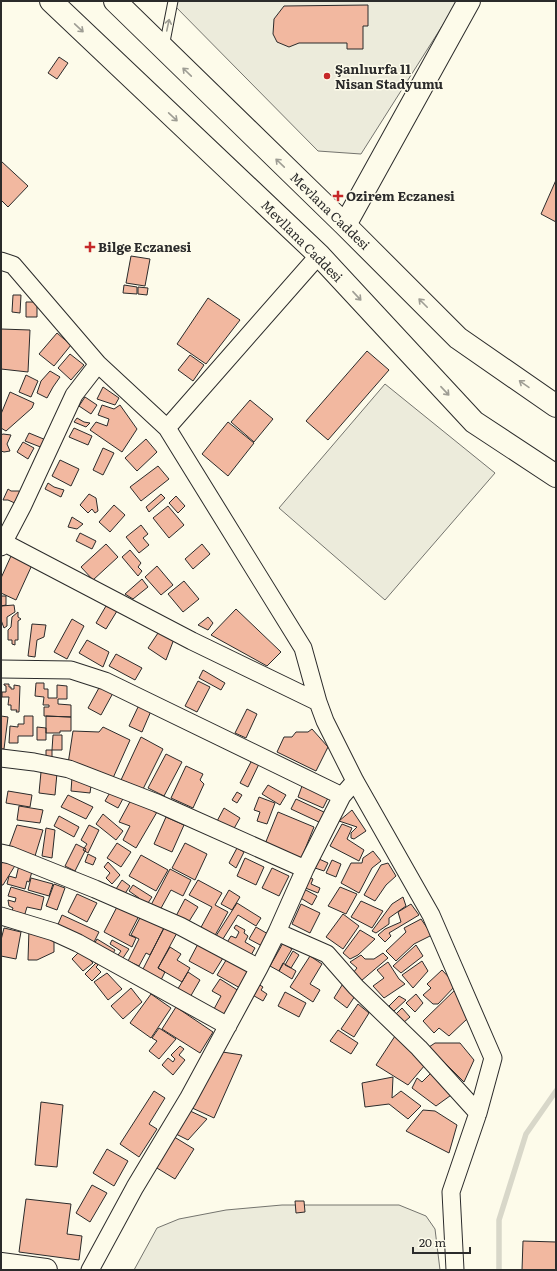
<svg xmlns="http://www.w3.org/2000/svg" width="557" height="1271" font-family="Literata,serif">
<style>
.green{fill:#ecebdb;stroke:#74746e}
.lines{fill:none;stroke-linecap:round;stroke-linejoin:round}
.stream{stroke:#d8d7c9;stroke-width:5.5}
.building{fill:#f2b8a0;stroke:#2b2b2b}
.lane-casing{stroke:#2b2b2b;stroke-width:11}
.street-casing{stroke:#2b2b2b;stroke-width:19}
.secondary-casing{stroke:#2b2b2b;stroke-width:24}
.primary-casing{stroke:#2b2b2b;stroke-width:24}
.lane{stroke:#fdfbea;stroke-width:9}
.street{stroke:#fdfbea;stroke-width:17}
.secondary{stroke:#fdfbea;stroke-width:22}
.primary{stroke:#fdfbea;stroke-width:22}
.oneway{stroke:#9e9d94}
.poi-dot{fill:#c62828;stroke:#fdfbea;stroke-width:1.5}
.labels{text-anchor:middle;stroke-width:3;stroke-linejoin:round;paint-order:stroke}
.poi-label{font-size:13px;font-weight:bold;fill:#2b2b2b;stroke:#fdfbea;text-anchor:start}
.street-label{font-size:13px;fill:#2b2b2b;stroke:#fdfbea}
</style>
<rect width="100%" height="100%" fill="#fdfbea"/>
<!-- green -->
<path class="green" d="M 170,1 L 458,1 L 361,154 L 318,151 Z
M 385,384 L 495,473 L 385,600 L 279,508 Z
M 282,1205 L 399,1205 L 426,1216 L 435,1229 L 440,1270 L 134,1270 L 157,1228 L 179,1219 L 226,1210 Z"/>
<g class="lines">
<!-- stream -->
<path class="stream" d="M 499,1270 L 499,1220 L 526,1134 L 556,1091"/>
</g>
<!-- building -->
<path class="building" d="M 368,5 L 368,26 L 363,26 L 363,49 L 347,49 L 347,43 L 299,43 L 289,47 L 277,42 L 273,34 L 274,19 L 284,6 Z
M 59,57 L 68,63 L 57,79 L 48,73 Z
M 1,161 L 28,186 L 8,207 L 1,200 Z
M 556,180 L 556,222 L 541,214 Z
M 131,256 L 150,259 L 145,286 L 126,283 Z
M 124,285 L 137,287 L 137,294 L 123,293 Z
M 138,287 L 148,288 L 147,295 L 138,294 Z
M 13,295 L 21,295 L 20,313 L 12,312 Z
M 208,298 L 240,320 L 206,364 L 177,344 Z
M 26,302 L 37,302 L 37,317 L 26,317 Z
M 1,329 L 30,330 L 28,372 L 1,369 Z
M 57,333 L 71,345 L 54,366 L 39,354 Z
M 367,351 L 389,370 L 328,440 L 306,421 Z
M 70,354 L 84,365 L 71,380 L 58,368 Z
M 190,355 L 204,365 L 193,381 L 178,370 Z
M 50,371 L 60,377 L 53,387 L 47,398 L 37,393 L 41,381 Z
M 26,375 L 38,381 L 31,397 L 19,392 Z
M 103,387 L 119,398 L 115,405 L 97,399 Z
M 10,392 L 34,403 L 32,408 L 6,431 L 1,428 L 1,414 Z
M 85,397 L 97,405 L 91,414 L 79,406 Z
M 250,400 L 273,419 L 254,442 L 231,422 Z
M 102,405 L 114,409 L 120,405 L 137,429 L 122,452 L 90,430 L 96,422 L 107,426 L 109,419 L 98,415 Z
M 77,418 L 84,422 L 90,423 L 86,427 L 74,422 Z
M 228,422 L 254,443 L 228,476 L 202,454 Z
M 74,428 L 92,436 L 88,445 L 69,437 Z
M 29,433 L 46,440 L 43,448 L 25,441 Z
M 3,434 L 11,435 L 7,444 L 10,451 L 4,452 L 1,451 L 1,435 Z
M 146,439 L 157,452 L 137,471 L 125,458 Z
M 23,442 L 34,448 L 28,459 L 17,452 Z
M 103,448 L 114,453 L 103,475 L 93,470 Z
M 60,460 L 79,469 L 71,486 L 52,476 Z
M 158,466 L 169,479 L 141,501 L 130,487 Z
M 48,483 L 54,487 L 64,490 L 61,497 L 45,489 Z
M 8,489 L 11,491 L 19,491 L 22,495 L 17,504 L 8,500 L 3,500 Z
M 89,494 L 96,498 L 98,511 L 95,513 L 92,509 L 88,513 L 80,505 Z
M 161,494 L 165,498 L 149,512 L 146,507 Z
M 176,496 L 185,506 L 178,513 L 169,503 Z
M 114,505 L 125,515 L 110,532 L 99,522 Z
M 168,506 L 184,525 L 169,538 L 153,518 Z
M 72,517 L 83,524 L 77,529 L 68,527 Z
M 141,525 L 148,534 L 143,538 L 149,545 L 139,553 L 126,537 Z
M 80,533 L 96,541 L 92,549 L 76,541 Z
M 106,544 L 118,557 L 93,580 L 81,567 Z
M 202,544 L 210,554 L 193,569 L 185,559 Z
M 130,550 L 141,563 L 138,567 L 142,571 L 138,576 L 122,557 Z
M 11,556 L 32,565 L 16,600 L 1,593 L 1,578 Z
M 157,566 L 173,585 L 161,595 L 145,577 Z
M 142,579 L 148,587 L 133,599 L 125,594 Z
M 184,581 L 199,599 L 183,612 L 168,594 Z
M 1,596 L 6,596 L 6,605 L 1,606 Z
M 14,605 L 15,612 L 7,617 L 7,626 L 4,628 L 1,620 L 1,606 Z
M 106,606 L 117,611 L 106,629 L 96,623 Z
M 236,609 L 281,652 L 267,666 L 211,635 Z
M 18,612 L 18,617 L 21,619 L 18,621 L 18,640 L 15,640 L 15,645 L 12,644 L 12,640 L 8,640 L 8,630 L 11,627 L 12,617 Z
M 208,617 L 213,623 L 208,630 L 198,625 Z
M 72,619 L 84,626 L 67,659 L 54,652 Z
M 32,624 L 46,625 L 44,637 L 37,640 L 35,657 L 28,656 Z
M 160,630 L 174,639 L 166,660 L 148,648 Z
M 87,640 L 109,652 L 103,667 L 79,653 Z
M 116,654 L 142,668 L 135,680 L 109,666 Z
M 203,670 L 225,683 L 221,690 L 199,678 Z
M 198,681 L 210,687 L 197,712 L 185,706 Z
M 36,683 L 44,683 L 44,689 L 48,689 L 48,698 L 57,698 L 57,685 L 67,686 L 67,699 L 58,699 L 58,704 L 71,705 L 71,717 L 44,716 L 44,707 L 49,707 L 49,705 L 43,705 L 44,697 L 35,696 Z
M 4,684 L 9,684 L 9,687 L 11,687 L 11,689 L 14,689 L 14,685 L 20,686 L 19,712 L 16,712 L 17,710 L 11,710 L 11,705 L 8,705 L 9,697 L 2,697 L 2,692 L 6,692 L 6,686 L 4,685 Z
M 100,686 L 113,693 L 101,715 L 88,708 Z
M 139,705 L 151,711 L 142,732 L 129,726 Z
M 247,709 L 257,714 L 246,738 L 235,733 Z
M 1,716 L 8,717 L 4,749 L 1,749 Z
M 24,716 L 33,716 L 33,736 L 18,736 L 18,743 L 9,743 L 10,726 L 18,727 L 18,724 L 24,724 Z
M 46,716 L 71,717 L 71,731 L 60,731 L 60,733 L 46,733 Z
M 37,727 L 46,728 L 46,740 L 37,740 Z
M 103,727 L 130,740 L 113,778 L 68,764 L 73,731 L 99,732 Z
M 312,729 L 328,747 L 316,771 L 277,752 L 284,737 L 292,737 L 296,732 L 308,732 Z
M 53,735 L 62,735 L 62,750 L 52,750 Z
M 141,737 L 163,749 L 143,789 L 121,780 Z
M 46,750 L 52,750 L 52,757 L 46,757 Z
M 166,754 L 182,762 L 164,796 L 148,788 Z
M 252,760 L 259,764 L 248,787 L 240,783 Z
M 186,766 L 203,774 L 200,780 L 204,784 L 193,808 L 171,798 Z
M 41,772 L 57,773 L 55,795 L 39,793 Z
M 72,777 L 91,786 L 90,793 L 71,791 Z
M 268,785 L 286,795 L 280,805 L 262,794 Z
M 302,786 L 328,798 L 323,808 L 298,797 Z
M 112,789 L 125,795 L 118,808 L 105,801 Z
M 8,791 L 32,795 L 30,807 L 6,803 Z
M 237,792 L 242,795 L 237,803 L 232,800 Z
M 68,795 L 93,807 L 86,819 L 61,807 Z
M 259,797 L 275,803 L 267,824 L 257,821 L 260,812 L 254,810 Z
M 132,798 L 157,812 L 136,848 L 123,840 L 130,826 L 119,822 Z
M 296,799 L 326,813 L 321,823 L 291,809 Z
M 19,806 L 43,810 L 40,823 L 17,820 Z
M 224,808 L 240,818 L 232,832 L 216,823 Z
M 352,810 L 366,831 L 354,839 L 351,838 L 351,833 L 357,827 L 339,821 Z
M 278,812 L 314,827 L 301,859 L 265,844 Z
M 103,814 L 123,831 L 116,840 L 96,824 Z
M 59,816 L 79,827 L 74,837 L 54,826 Z
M 166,817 L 184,825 L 172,852 L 154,844 Z
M 342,824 L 352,828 L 347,839 L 364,850 L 359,861 L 330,846 Z
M 17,825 L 43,830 L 35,856 L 9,847 Z
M 89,825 L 99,830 L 88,853 L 83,850 L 87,844 L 81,840 Z
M 46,828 L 55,830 L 52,858 L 42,856 Z
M 117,843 L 131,852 L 121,867 L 107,858 Z
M 185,843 L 207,854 L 195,880 L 172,868 Z
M 76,844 L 86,849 L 75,871 L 65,866 Z
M 237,848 L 244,852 L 236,868 L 229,863 Z
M 373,851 L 381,861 L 372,868 L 359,893 L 341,883 L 351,863 L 362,863 L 363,858 Z
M 88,854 L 96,858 L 93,865 L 85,862 Z
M 141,855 L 168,870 L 156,891 L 129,876 Z
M 4,858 L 16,864 L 3,885 L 1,885 L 1,865 Z
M 245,858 L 264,867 L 256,885 L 237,876 Z
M 319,859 L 328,863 L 324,871 L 315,868 Z
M 332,860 L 341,864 L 336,877 L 326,873 Z
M 108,862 L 120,875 L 112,884 L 106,878 L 110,873 L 104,867 Z
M 388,863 L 396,876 L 386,885 L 375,901 L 364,895 L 381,865 Z
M 19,865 L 33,868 L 29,882 L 27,881 L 25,889 L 7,884 L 9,876 L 16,878 Z
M 272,868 L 289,876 L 279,896 L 262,888 Z
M 170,869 L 191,880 L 183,896 L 171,890 L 160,910 L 151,905 Z
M 307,876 L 313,879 L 311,884 L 320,888 L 318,893 L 303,887 Z
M 31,878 L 53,884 L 49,896 L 28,890 Z
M 122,880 L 130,886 L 124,895 L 116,889 Z
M 198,880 L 222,893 L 215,905 L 228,912 L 213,939 L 199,931 L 212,907 L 189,895 Z
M 54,884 L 65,888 L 57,910 L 46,906 Z
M 133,885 L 152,897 L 146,906 L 137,901 L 139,898 L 129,891 Z
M 11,887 L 44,897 L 41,910 L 27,907 L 24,917 L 11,914 L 13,908 L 9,906 L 8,900 L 15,902 L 16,898 L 8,896 Z
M 340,887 L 357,894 L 346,914 L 328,906 Z
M 304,889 L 317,896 L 312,905 L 299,897 Z
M 229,890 L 240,897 L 232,910 L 221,904 Z
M 77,894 L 97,903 L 87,922 L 68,912 Z
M 403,897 L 406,906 L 389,918 L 389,924 L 376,933 L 372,931 L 392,904 Z
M 185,899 L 198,907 L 188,923 L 176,916 Z
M 361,901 L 383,911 L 372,928 L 351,917 Z
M 119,903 L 140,914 L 129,935 L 136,938 L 132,947 L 104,932 Z
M 237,903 L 261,918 L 256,926 L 238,915 L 221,942 L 214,939 Z
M 301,904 L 320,913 L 310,933 L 292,924 Z
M 411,904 L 419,915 L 389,933 L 391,936 L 385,942 L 378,935 L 385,929 L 401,922 L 398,912 Z
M 143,912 L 166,924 L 150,955 L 146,953 L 139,966 L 128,961 L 139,939 L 131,935 Z
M 343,914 L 359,926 L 343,949 L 326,937 Z
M 62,915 L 99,932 L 92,946 L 56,929 Z
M 421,919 L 432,935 L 414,944 L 396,961 L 386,951 L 406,932 L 404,928 Z
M 166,924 L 178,931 L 158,968 L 165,972 L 160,982 L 142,971 Z
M 236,925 L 245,930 L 244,933 L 248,936 L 245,942 L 255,948 L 250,957 L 226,944 L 231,936 L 236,938 L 239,932 L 234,928 Z
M 256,927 L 268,934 L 262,946 L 249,939 Z
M 4,928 L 21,932 L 16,959 L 1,956 L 1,940 Z
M 29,929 L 54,935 L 54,952 L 37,960 L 28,960 Z
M 360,930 L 375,939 L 358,955 L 350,959 L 343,953 Z
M 97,939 L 115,950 L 111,957 L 93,946 Z
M 112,940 L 129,949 L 121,961 L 116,958 L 121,951 L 110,944 Z
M 199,942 L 223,958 L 213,974 L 189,961 Z
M 283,943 L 292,949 L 279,971 L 270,966 Z
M 416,945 L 423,956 L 401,973 L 393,966 Z
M 170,947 L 181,954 L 177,960 L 190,968 L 182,982 L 158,968 Z
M 81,950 L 93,963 L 83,971 L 72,959 Z
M 293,951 L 299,955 L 291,968 L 285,965 Z
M 383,953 L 388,958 L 361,981 L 353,973 L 357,968 L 350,962 L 361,955 L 365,959 L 374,959 Z
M 310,956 L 322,964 L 310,984 L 320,990 L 313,1002 L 290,987 Z
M 228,957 L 250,970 L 240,988 L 217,975 Z
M 422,961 L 428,971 L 413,988 L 402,975 Z
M 97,962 L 98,965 L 96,967 L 101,972 L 92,981 L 85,974 Z
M 388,962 L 399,979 L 405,984 L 384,998 L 373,986 L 384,978 L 377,970 Z
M 283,963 L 296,971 L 292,979 L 279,971 Z
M 442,970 L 456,985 L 438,1004 L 433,1004 L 423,995 L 431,988 L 427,984 Z
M 188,972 L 200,980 L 189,999 L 176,992 Z
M 107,973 L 122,989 L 108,1000 L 94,982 Z
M 220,979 L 239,991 L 226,1016 L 214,1009 L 221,996 L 212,991 Z
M 255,982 L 263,987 L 261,990 L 267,994 L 263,1001 L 249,993 Z
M 344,982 L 357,993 L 347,1008 L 334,998 Z
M 458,987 L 467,1019 L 449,1036 L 439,1028 L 434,1033 L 423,1021 Z
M 131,988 L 142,1002 L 123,1019 L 111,1006 Z
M 285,992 L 306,1003 L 299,1017 L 278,1006 Z
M 151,994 L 171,1008 L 151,1038 L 130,1023 Z
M 416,994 L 423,1003 L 415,1012 L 406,1003 Z
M 399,996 L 406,1000 L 394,1011 L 389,1006 Z
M 358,1004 L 369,1013 L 354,1037 L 341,1029 Z
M 176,1007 L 213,1032 L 200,1053 L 162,1029 Z
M 402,1008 L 410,1017 L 403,1023 L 395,1015 Z
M 159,1028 L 176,1039 L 159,1059 L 149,1051 L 157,1041 L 152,1038 Z
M 338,1030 L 358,1043 L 351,1054 L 330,1041 Z
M 395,1036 L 425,1065 L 408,1085 L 376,1065 Z
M 435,1043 L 460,1043 L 474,1060 L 464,1082 L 429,1047 Z
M 180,1046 L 184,1049 L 179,1055 L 185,1060 L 173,1075 L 162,1065 L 168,1058 L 173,1062 L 175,1059 L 171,1055 Z
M 216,1051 L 242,1055 L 214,1118 L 190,1107 Z
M 432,1072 L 454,1093 L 436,1106 L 412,1088 L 417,1078 L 422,1082 Z
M 393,1077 L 392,1098 L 401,1091 L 421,1106 L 408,1119 L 389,1104 L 365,1107 L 362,1083 Z
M 154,1091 L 165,1098 L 149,1124 L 157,1129 L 139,1157 L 120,1144 Z
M 41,1102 L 63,1105 L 57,1167 L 35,1165 Z
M 186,1109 L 207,1119 L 188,1140 L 174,1133 Z
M 423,1110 L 435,1111 L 457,1125 L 449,1153 L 406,1131 Z
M 171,1135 L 194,1149 L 175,1179 L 152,1165 Z
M 107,1149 L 128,1161 L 114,1186 L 93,1173 Z
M 92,1185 L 107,1193 L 90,1222 L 76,1213 Z
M 26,1199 L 71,1204 L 67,1234 L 82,1236 L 79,1260 L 19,1252 Z
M 295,1201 L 304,1201 L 305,1212 L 296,1213 Z
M 523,1241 L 556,1242 L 556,1270 L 522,1270 Z"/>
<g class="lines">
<defs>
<path id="lane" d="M 164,47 L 173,1"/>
<path id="street" d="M 1,261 L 13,265 L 98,364 L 167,428 L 303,648 L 318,702 L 325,721 L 355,781 L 431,915 L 493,1058 L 478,1113 L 451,1192 L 455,1270
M 167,428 L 319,255
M 1,541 L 192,641 L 318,702
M 1,547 L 23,505 L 74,395 L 98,364
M 1,669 L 71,670 L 105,681 L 342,796
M 1,758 L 34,762 L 69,769 L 157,803 L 305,869
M 1,853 L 10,855 L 95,889 L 180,926 L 259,968
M 1,916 L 54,932 L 78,943 L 228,1026
M 277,932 L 327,954 L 356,987 L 419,1048 L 478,1113
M 90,1270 L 135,1187 L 188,1099 L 259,968 L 277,932 L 305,869 L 342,796 L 355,781"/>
<path id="secondary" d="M 51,1 L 319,255 L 474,422 L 556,476
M 115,1 L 345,225 L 458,338 L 556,406
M 345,225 L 469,1"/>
<path id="primary" d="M 1,1264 L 46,1270"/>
</defs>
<!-- lane casing -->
<use href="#lane" class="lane-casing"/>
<!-- street casing -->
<use href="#street" class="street-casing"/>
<!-- secondary casing -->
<use href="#secondary" class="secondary-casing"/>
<!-- primary casing -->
<use href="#primary" class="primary-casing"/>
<!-- lane -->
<use href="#lane" class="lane"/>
<!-- street -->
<use href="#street" class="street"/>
<!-- secondary -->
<use href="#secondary" class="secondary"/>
<!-- primary -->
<use href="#primary" class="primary"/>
</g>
<!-- one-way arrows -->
<defs><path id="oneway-shaft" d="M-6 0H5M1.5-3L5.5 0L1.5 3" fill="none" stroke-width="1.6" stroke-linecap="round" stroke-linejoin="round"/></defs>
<g class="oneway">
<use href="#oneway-shaft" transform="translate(168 25) rotate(-78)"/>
<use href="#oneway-shaft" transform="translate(79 28) rotate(43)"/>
<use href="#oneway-shaft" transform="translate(187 72) rotate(-136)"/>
<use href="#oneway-shaft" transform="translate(173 117) rotate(43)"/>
<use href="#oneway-shaft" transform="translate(280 163) rotate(-136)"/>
<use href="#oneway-shaft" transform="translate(357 296) rotate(47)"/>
<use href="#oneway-shaft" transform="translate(423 303) rotate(-135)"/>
<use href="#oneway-shaft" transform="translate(524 384) rotate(-145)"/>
<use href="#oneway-shaft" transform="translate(445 391) rotate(47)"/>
</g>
<!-- markers -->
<g class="poi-dot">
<circle cx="327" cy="76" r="4"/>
<path d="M336 190h4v4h4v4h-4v4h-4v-4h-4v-4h4z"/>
<path d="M88 241h4v4h4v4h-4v4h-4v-4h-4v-4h4z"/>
</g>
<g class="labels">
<!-- poi labels -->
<g class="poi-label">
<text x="335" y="74">Şanlıurfa 11<tspan x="335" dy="15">Nisan Stadyumu</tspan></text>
<text x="346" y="201">Ozirem Eczanesi</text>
<text x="98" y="252">Bilge Eczanesi</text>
</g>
<!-- street labels -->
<g class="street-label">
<text transform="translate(330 211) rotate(44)" y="5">Mevlana Caddesi</text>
<text transform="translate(302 241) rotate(45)" y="5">Mevllana Caddesi</text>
</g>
</g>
<!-- border -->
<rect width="557" height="1271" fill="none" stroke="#2b2b2b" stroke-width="4"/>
<!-- scale -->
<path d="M413 1247v6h57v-6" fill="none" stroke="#2b2b2b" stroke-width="2"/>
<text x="419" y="1247" font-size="12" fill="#2b2b2b" stroke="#fdfbea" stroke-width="3" paint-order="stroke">20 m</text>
</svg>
